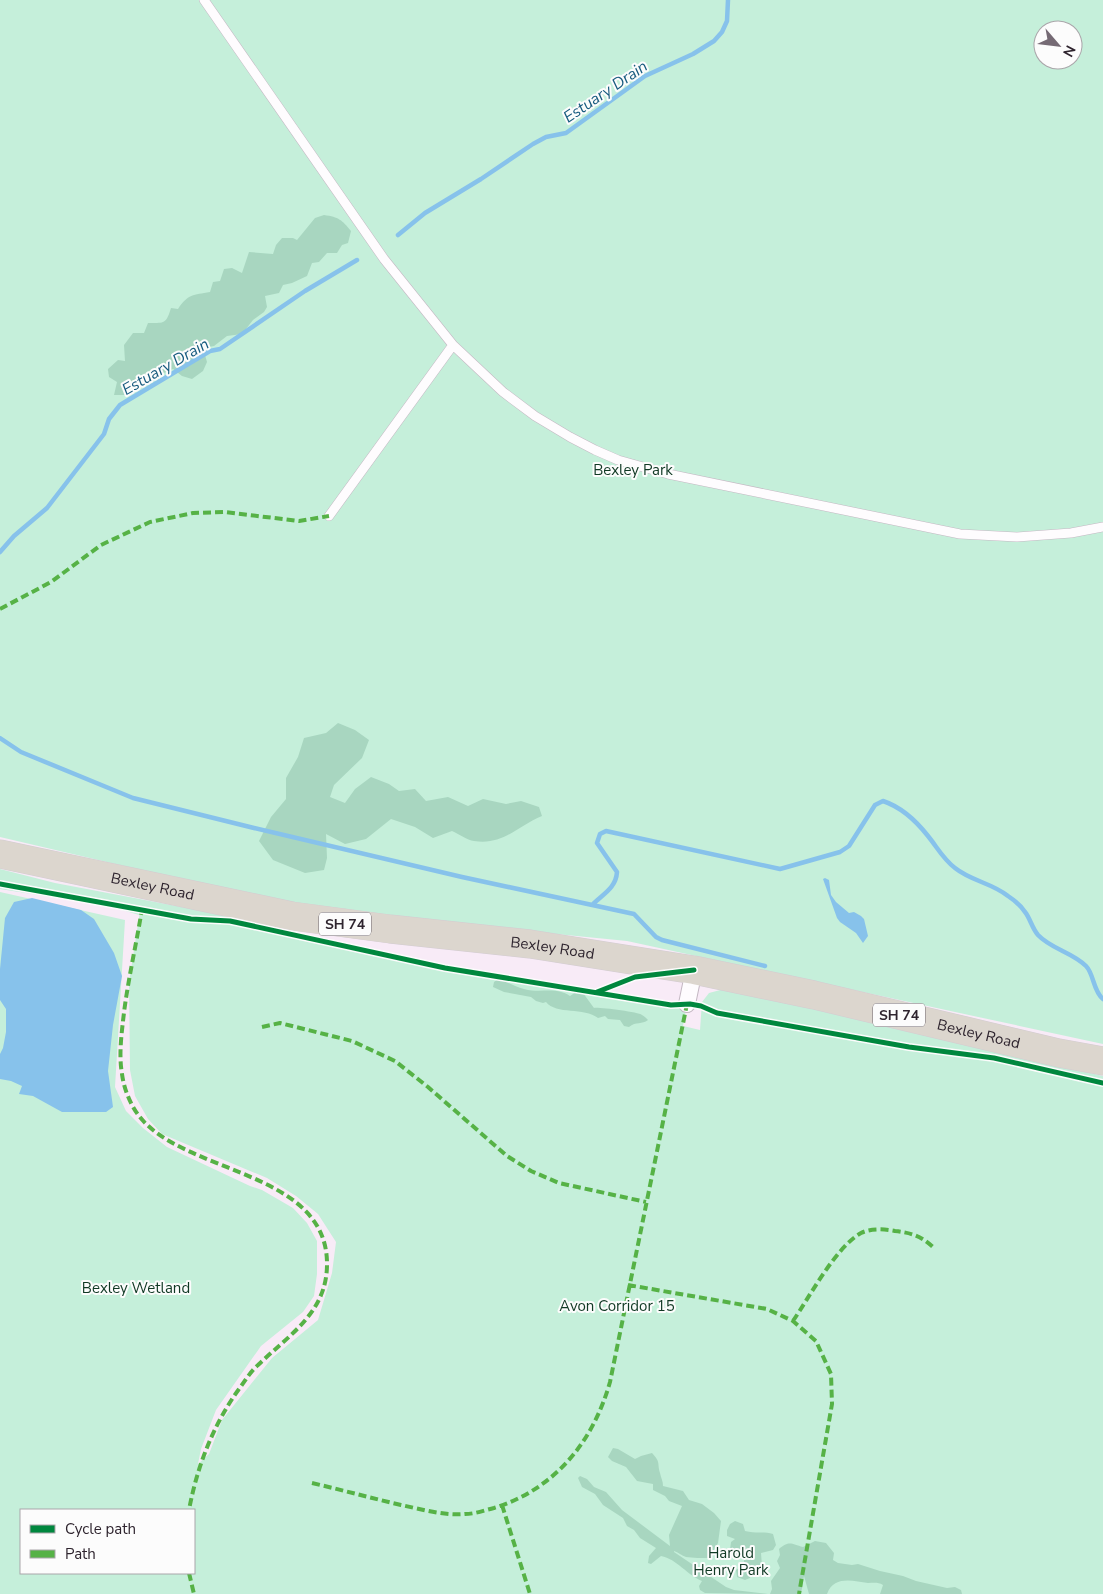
<svg xmlns="http://www.w3.org/2000/svg" width="1103" height="1594" font-family="'Nunito Sans',sans-serif">
<style>
.green{fill:#c5efda;fill-rule:evenodd}
.forest{fill:#a8d6c0}
.water{fill:#87c2eb}
.lines{fill:none;stroke-linecap:round;stroke-linejoin:round}
.stream{stroke:#87c2eb;stroke-width:4.5}
.service-casing{stroke:#c4b8c3;stroke-width:10}
.minor-casing{stroke:#c4b8c3;stroke-width:18}
.trunk-casing{stroke:#d3ccd2;stroke-width:29}
.service{stroke:#fefcfe;stroke-width:9}
.minor{stroke:#fefcfe;stroke-width:16}
.trunk{stroke:#dcd6ce;stroke-width:28}
.quiet{stroke:#56b246;stroke-width:4;stroke-dasharray:8 4;stroke-linecap:butt}
.cycleway-casing{stroke:#fcfcfc;stroke-width:8}
.cycleway{stroke:#00873e;stroke-width:5}
.labels{text-anchor:middle;stroke-width:4;stroke-linejoin:round;paint-order:stroke}
.shield{fill:#fcfcfc;stroke:#6c656c;stroke-width:1}
.shield-label{font-size:14px;font-weight:bold;fill:#2e242e}
.park-label{font-size:15px;fill:#103924;stroke:#fcfcfc}
.street-label{font-size:15px;fill:#2e242e;stroke:#fcfcfc}
.water-label{font-size:16px;font-style:italic;fill:#165a7e;stroke:#fcfcfc}
</style>
<rect width="100%" height="100%" fill="#f8ebf7"/>
<!-- green -->
<path class="green" d="M 0,0 L 1103,0 L 1103,1044 L 627,941 L 311,910 L 0,837 ZM 1043,30 L 1073,30 L 1073,60 L 1043,60 Z
M 0,869 L 55,883 L 203,911 L 445,968 L 671,1005 L 687,1004 L 683,1026 L 700,1030 L 702,1002 L 709,993 L 724,989 L 750,992 L 1103,1076 L 1103,1594 L 0,1594 L 0,892 L 125,920 L 115,1087 L 126,1111 L 143,1128 L 167,1147 L 250,1186 L 262,1190 L 293,1208 L 307,1223 L 317,1241 L 317,1274 L 314,1296 L 303,1312 L 261,1346 L 216,1410 L 201,1449 L 198,1464 L 209,1454 L 222,1420 L 272,1358 L 318,1320 L 332,1273 L 336,1242 L 318,1214 L 296,1196 L 267,1178 L 162,1134 L 148,1119 L 135,1096 L 130,1070 L 129,982 L 140,911 L 139,915 L 109,906 L 0,889 ZM 21,1510 L 194,1510 L 194,1573 L 21,1573 Z"/>
<!-- forest -->
<path class="forest" d="M 324,215 C 339,217 342,220 351,231 L 348,243 L 342,245 L 337,253 L 327,253 L 319,262 L 312,263 L 307,276 L 292,283 L 283,285 L 279,293 L 265,296 L 267,307 L 264,312 L 253,320 L 242,334 L 227,336 L 214,346 L 203,348 L 207,362 L 203,371 L 192,379 L 182,376 L 173,369 L 134,386 L 130,395 L 114,395 L 117,382 L 109,377 L 108,369 L 118,360 L 125,361 L 124,345 L 133,333 L 144,333 L 148,323 C 165,323 166,324 171,308 L 178,309 C 188,294 193,295 210,292 L 213,282 L 220,281 L 224,269 L 232,268 L 242,273 L 249,252 L 273,254 L 276,245 L 282,238 L 293,238 L 297,240 L 315,218 Z
M 338,723 L 355,730 L 369,740 L 362,758 L 334,785 L 330,797 L 345,803 L 355,789 L 371,777 L 389,784 L 399,791 L 415,789 L 426,801 L 448,797 L 468,806 L 483,799 L 506,804 L 521,801 L 539,807 L 542,816 C 518,826 502,846 474,841 C 467,840 459,834 452,831 L 433,838 L 415,827 L 391,819 L 366,839 L 345,844 L 326,834 L 327,858 L 324,870 L 305,873 L 273,860 L 259,841 L 271,817 L 286,799 L 286,778 L 298,757 L 304,738 L 326,733 Z
M 498,979 C 508,982 515,987 524,989 C 542,994 554,986 570,996 L 576,992 L 583,993 L 594,1008 C 598,1007 638,1012 642,1015 C 644,1016 646,1018 648,1020 C 642,1025 636,1021 629,1027 L 624,1026 L 620,1020 L 608,1019 L 605,1016 L 598,1018 C 584,1007 556,1015 546,1002 L 543,1003 L 536,1001 L 531,997 L 504,992 L 493,987 L 494,982 Z
M 613,1448 L 618,1449 L 635,1459 L 641,1456 L 652,1453 C 661,1463 657,1462 660,1473 C 661,1478 663,1481 663,1486 L 683,1491 L 689,1500 L 702,1504 L 714,1513 L 721,1521 L 718,1543 L 709,1558 C 703,1558 692,1558 686,1557 C 682,1556 678,1552 674,1551 L 674,1552 L 726,1587 L 734,1590 L 768,1594 L 705,1593 L 700,1590 L 699,1586 L 702,1581 C 687,1575 677,1559 661,1556 L 651,1564 L 648,1563 L 649,1556 L 656,1548 L 640,1538 L 634,1530 L 627,1526 L 623,1518 L 603,1505 L 595,1494 L 582,1487 L 578,1478 L 580,1476 L 587,1479 L 594,1487 L 606,1492 L 622,1510 L 670,1546 L 669,1535 L 682,1506 L 669,1501 L 665,1496 L 653,1490 L 653,1484 L 637,1481 L 626,1467 L 612,1461 L 608,1457 Z
M 735,1521 L 743,1524 L 745,1531 C 756,1534 763,1531 773,1534 L 776,1545 L 773,1550 L 761,1553 L 762,1566 L 759,1571 L 752,1569 L 750,1578 L 745,1580 L 737,1577 L 736,1570 L 744,1565 L 744,1560 L 737,1557 L 730,1550 L 731,1542 L 735,1539 L 727,1536 L 727,1530 L 730,1524 Z
M 815,1541 L 826,1543 L 834,1553 L 833,1560 L 838,1563 L 852,1565 L 858,1564 L 880,1571 L 903,1576 L 916,1581 L 947,1588 L 955,1587 L 961,1590 L 962,1594 L 880,1594 L 883,1585 C 878,1582 874,1583 868,1583 C 853,1581 834,1575 827,1594 L 809,1594 L 804,1576 L 801,1594 L 770,1594 L 772,1589 L 771,1581 L 780,1568 L 777,1561 L 780,1555 L 779,1549 C 789,1540 792,1544 803,1547 Z"/>
<!-- water -->
<path class="water" d="M 825,878 L 829,880 L 831,895 L 836,902 L 849,913 L 854,912 L 861,916 L 864,919 L 868,936 L 863,943 L 856,933 L 840,922 L 837,918 L 823,879 Z
M 32,898 L 81,910 L 94,919 L 114,953 L 122,976 L 113,1025 L 108,1071 L 113,1107 L 106,1112 L 62,1112 L 33,1096 L 19,1094 L 22,1086 L 11,1081 L 0,1079 L 0,1054 L 3,1048 L 6,1032 L 6,1009 L 0,1000 L 0,969 L 5,918 L 14,902 Z"/>
<g class="lines">
<!-- stream -->
<path class="stream" d="M 398,235 L 425,213 L 481,179 L 533,144 L 546,137 L 566,133 L 645,76 L 693,54 L 714,41 L 722,32 L 727,21 L 728,0
M 0,552 L 14,536 L 47,508 L 104,434 L 109,419 L 120,405 L 210,351 L 220,349 L 305,291 L 357,260
M 0,738 L 21,752 L 133,798 L 254,828 L 462,877 L 634,914 L 656,937 L 662,940 L 765,966
M 593,904 C 603,894 616,888 617,872 L 597,843 L 600,834 L 606,831 L 780,869 L 840,852 L 849,846 L 875,805 L 883,801 C 901,807 917,822 928,836 C 937,847 943,859 955,868 C 971,881 992,883 1008,896 C 1014,900 1021,906 1025,912 C 1030,918 1032,928 1038,935 C 1051,949 1072,952 1086,966 C 1094,974 1093,991 1103,999"/>
<defs>
<path id="service" d="M 204,0 L 384,259 L 453,345 L 503,392 L 535,416 L 570,437 L 595,450 L 618,460 L 668,474 L 960,534 L 1017,537 L 1071,533 L 1103,527
M 329,516 L 453,345"/>
<path id="minor" d="M 687,1004 L 694,970"/>
<g id="trunk">
<path id="s1" d="M 0,854 L 292,916 L 390,929 L 530,944 L 694,970 L 814,995 L 1059,1053 L 1103,1061"/>
</g>
</defs>
<!-- service casing -->
<use href="#service" class="service-casing"/>
<!-- minor casing -->
<use href="#minor" class="minor-casing"/>
<!-- trunk casing -->
<use href="#trunk" class="trunk-casing"/>
<!-- service -->
<use href="#service" class="service"/>
<!-- minor -->
<use href="#minor" class="minor"/>
<!-- trunk -->
<use href="#trunk" class="trunk"/>
<!-- quiet -->
<path class="quiet" d="M 0,609 L 51,582 L 101,545 L 150,522 L 193,513 L 224,512 L 299,521 L 329,516
M 140,909 L 142,909 C 136,946 127,984 123,1021 C 121,1038 119,1057 122,1074 C 124,1089 130,1104 139,1116 C 184,1174 325,1170 327,1262 C 328,1312 290,1334 258,1365 C 250,1372 245,1381 239,1389 C 213,1425 197,1467 189,1510
M 262,1027 L 280,1023 L 352,1041 L 395,1061 L 428,1087 L 507,1156 L 531,1171 L 559,1183 L 646,1202
M 628,1285 L 767,1309 L 793,1321 L 816,1341 L 831,1374 L 832,1404 L 799,1594
M 793,1321 C 810,1296 836,1247 861,1233 C 871,1228 885,1229 895,1231 C 912,1233 921,1236 933,1247
M 312,1483 C 342,1490 371,1498 401,1505 C 421,1509 444,1516 465,1514 C 475,1514 485,1510 494,1508 C 555,1489 593,1442 610,1382 L 687,1004
M 502,1505 L 530,1594
M 189,1573 L 194,1594"/>
<defs>
<path id="cycleway" d="M 0,884 L 191,919 L 230,921 L 445,968 L 671,1005 L 690,1004 L 701,1006 L 717,1013 L 909,1047 L 994,1058 L 1103,1083
M 597,992 L 635,977 L 694,970"/>
</defs>
<!-- cycleway casing -->
<use href="#cycleway" class="cycleway-casing"/>
<!-- cycleway -->
<use href="#cycleway" class="cycleway"/>
</g>
<g class="labels">
<!-- shield labels -->
<g class="shield">
<rect x="319" y="912.5" width="52" height="23" rx="4"/>
<rect x="873" y="1003.5" width="52" height="23" rx="4"/>
</g>
<g class="shield-label">
<text x="345" y="929">SH 74</text>
<text x="899" y="1020">SH 74</text>
</g>
<!-- park labels -->
<g class="park-label">
<text x="633" y="475">Bexley Park</text>
<text x="136" y="1293">Bexley Wetland</text>
<text x="617" y="1311">Avon Corridor 15</text>
<text x="731" y="1558">Harold<tspan x="731" dy="17">Henry Park</tspan></text>
</g>
<!-- street labels -->
<g class="street-label">
<text dy="5" stroke="none"><textPath href="#s1" startOffset="156">Bexley Road</textPath></text>
<text dy="5" stroke="none"><textPath href="#s1" startOffset="561">Bexley Road</textPath></text>
<text dy="5" stroke="none"><textPath href="#s1" startOffset="996">Bexley Road</textPath></text>
</g>
<!-- water labels -->
<g class="water-label">
<text transform="translate(605 91) rotate(-34)" y="6">Estuary Drain</text>
<text transform="translate(165 366) rotate(-30)" y="6">Estuary Drain</text>
</g>
</g>
<!-- legend -->
<rect x="20" y="1509" width="175" height="65" fill="#fcfcfc" stroke="#aaa6aa"/>
<rect x="30" y="1525" width="25" height="8" fill="#00873e" stroke="#aaa6aa"/>
<text x="65" y="1534" font-size="15" fill="#2e242e">Cycle path</text>
<rect x="30" y="1550" width="25" height="8" fill="#56b246" stroke="#aaa6aa"/>
<text x="65" y="1559" font-size="15" fill="#2e242e">Path</text>
<!-- north arrow -->
<g transform="translate(1058 45) rotate(118)"><circle r="24" fill="#fcfcfc" stroke="#aaa6aa"/>
<path d="M0-4L9 19L0 12L-9 19Z" fill="#756a74"/>
<text y="-8" font-size="14" font-weight="bold" text-anchor="middle" fill="#2e242e">N</text>
</g>
</svg>
